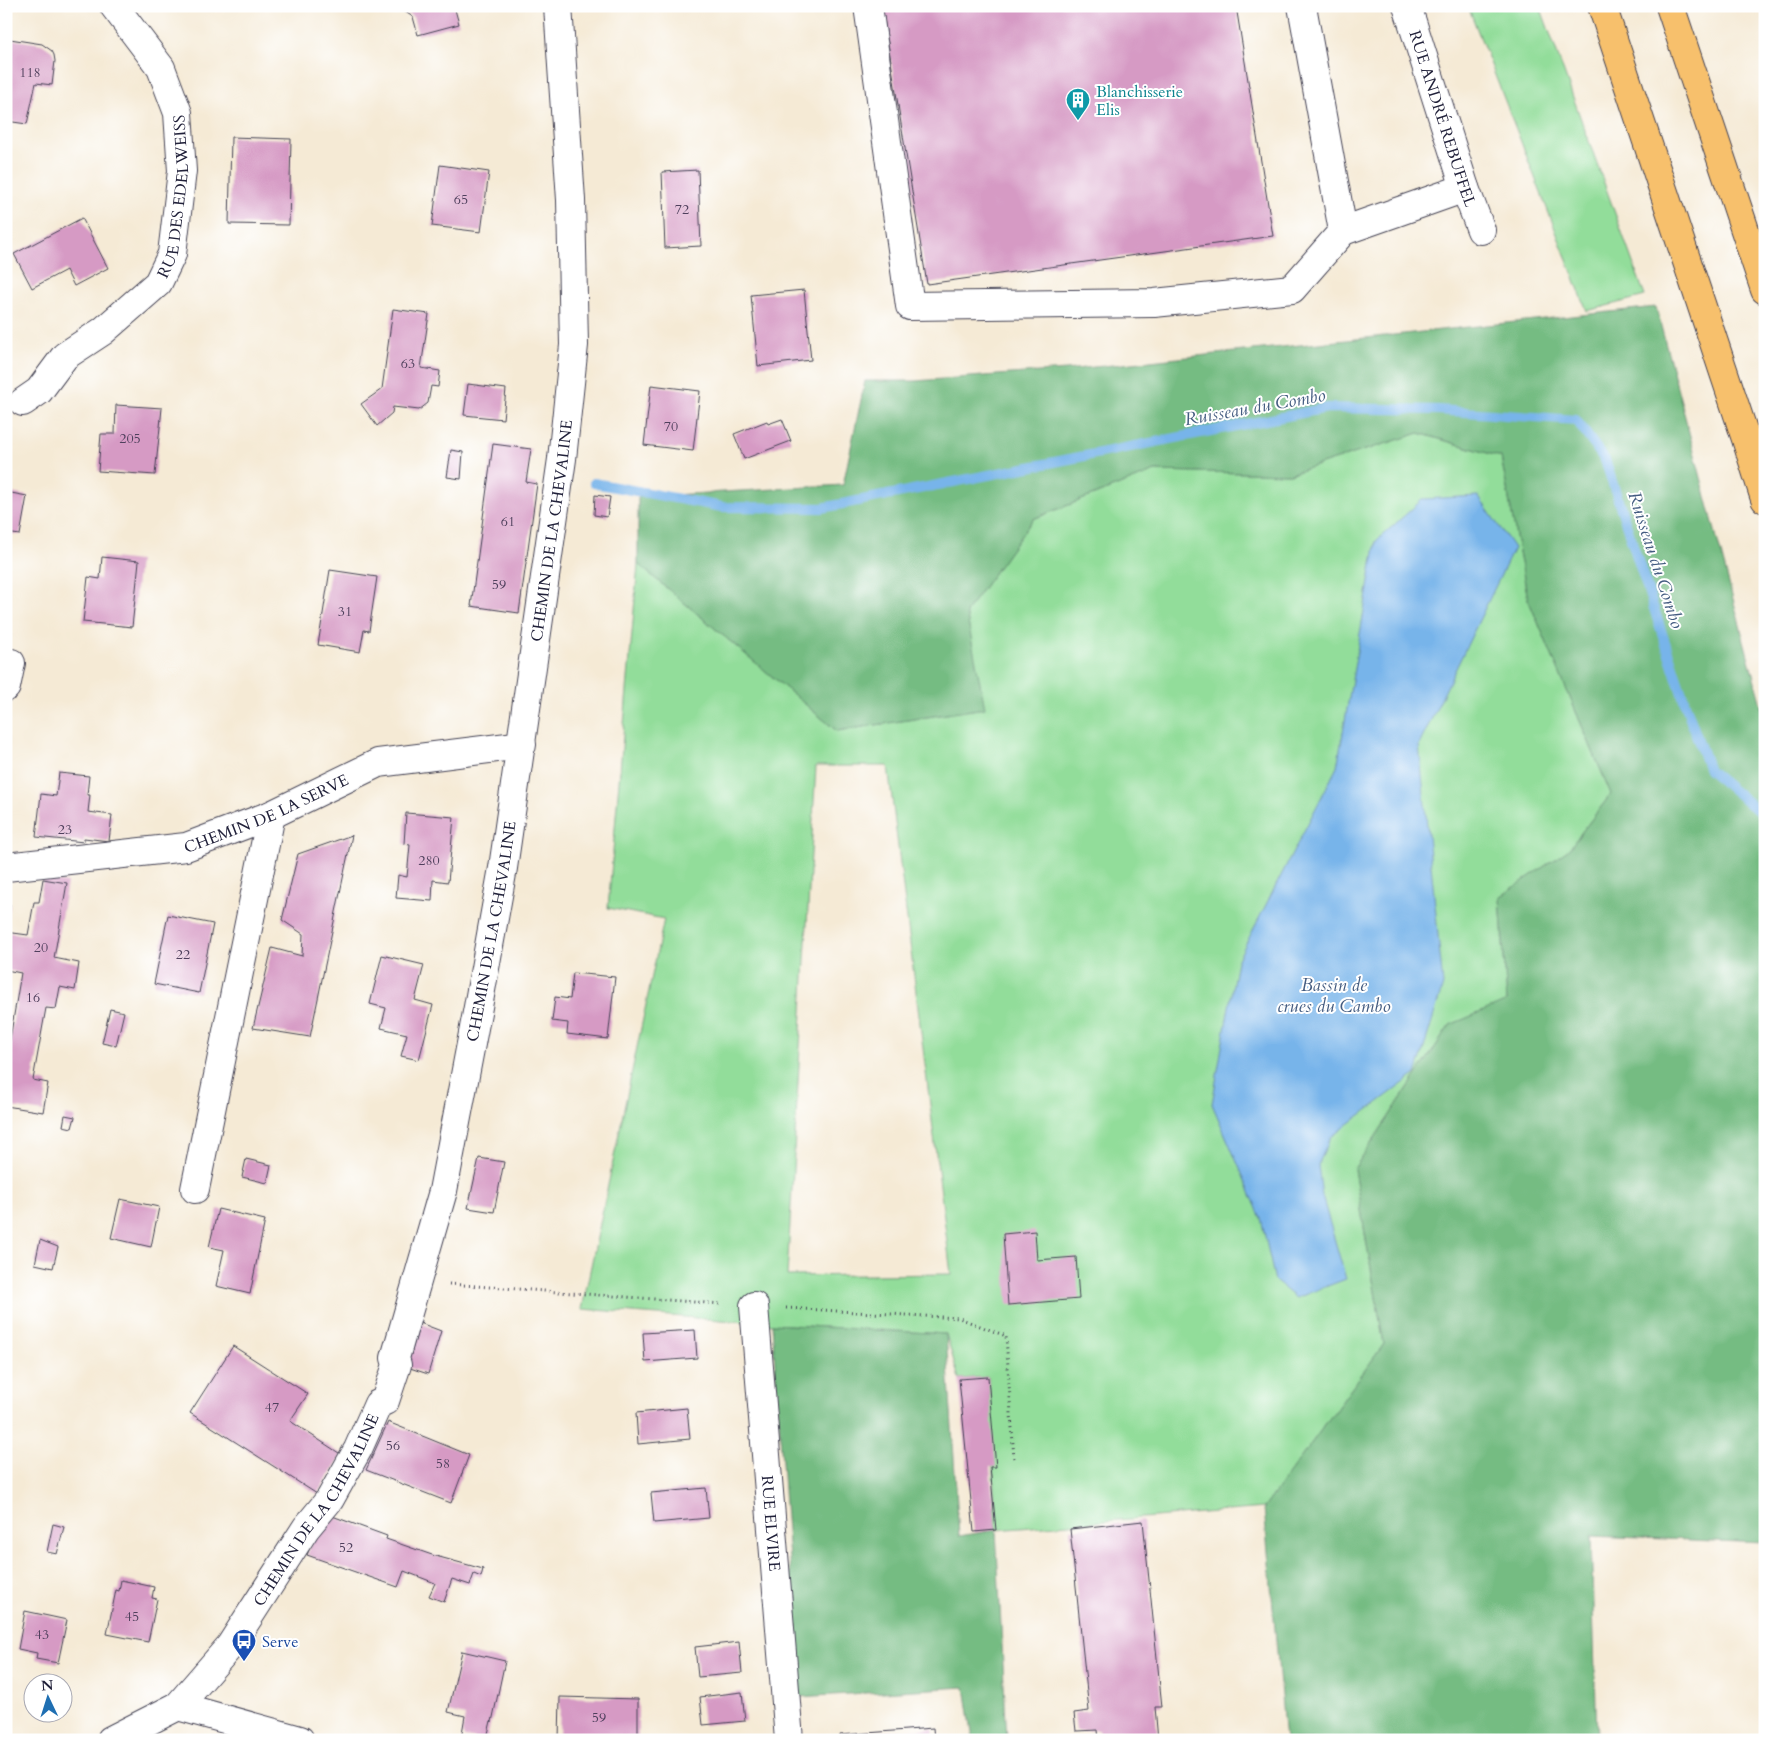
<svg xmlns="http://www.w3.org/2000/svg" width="1771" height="1746" font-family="Cardo,serif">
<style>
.green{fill:#92dd9a;stroke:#5a806a;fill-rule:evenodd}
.forest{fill:#75bc82;stroke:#4c6f5e}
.water{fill:#77b4ea;stroke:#4c6b92}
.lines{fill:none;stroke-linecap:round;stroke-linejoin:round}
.stream{stroke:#77b4ea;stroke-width:10}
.building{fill:#d69ac4}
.minor-casing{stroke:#424052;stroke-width:30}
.highway-casing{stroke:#424052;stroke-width:30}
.path{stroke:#424052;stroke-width:3;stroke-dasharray:1 4;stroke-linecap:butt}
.minor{stroke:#fff;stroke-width:28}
.highway{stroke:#f7c06c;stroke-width:28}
.labels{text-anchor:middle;stroke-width:4;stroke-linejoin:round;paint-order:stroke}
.number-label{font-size:14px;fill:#4f405d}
.culture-label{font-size:16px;fill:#0d838f;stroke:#fff;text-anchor:start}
.street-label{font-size:16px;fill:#22223b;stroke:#fff}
.transit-label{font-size:16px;fill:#164399;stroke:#fff;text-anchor:start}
.water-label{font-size:18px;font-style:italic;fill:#445c81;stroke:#fff}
</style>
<rect width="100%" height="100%" fill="#fff"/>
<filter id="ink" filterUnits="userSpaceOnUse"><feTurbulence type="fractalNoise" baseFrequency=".02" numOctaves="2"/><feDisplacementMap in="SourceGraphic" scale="10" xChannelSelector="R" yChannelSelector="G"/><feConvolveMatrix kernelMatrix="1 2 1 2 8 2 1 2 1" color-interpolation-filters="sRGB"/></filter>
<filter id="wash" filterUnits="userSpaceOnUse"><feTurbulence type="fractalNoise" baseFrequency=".0096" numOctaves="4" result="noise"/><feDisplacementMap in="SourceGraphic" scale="20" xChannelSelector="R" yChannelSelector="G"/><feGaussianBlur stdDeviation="1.12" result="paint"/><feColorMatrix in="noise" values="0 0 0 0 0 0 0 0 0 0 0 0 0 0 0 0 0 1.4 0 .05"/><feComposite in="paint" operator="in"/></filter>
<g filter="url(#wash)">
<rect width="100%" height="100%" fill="#f5ead5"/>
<!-- green -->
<path class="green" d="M 1468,6 L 1540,6 L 1645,296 L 1587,311 Z
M 1419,433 L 1501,457 L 1528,599 L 1611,794 L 1568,850 L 1500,897 L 1507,1002 L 1450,1025 L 1354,1169 L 1384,1344 L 1264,1508 L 996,1530 L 988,1377 L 959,1379 L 946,1334 L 772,1324 L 582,1309 L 664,919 L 608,908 L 638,564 L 837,731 L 984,708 L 966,612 L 1033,519 L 1155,471 L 1290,474 ZM 816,766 L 888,766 L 951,1274 L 787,1276 Z"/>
<!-- forest -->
<path class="forest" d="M 1656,307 L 1765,720 L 1765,1543 L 1591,1536 L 1597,1740 L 1285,1740 L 1264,1508 L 1384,1344 L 1354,1169 L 1450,1025 L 1507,1001 L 1500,897 L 1568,850 L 1611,794 L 1528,599 L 1501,457 L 1419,433 L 1290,474 L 1155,471 L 1033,519 L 966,612 L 985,708 L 837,731 L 638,564 L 638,497 L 843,485 L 865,381 L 915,381 L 1066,370 Z
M 772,1324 L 946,1334 L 959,1536 L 996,1530 L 1007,1740 L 973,1740 L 965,1687 L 799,1697 Z"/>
<!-- water -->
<path class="water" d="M 1478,496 L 1514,548 L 1419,745 L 1443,985 L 1416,1074 L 1331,1137 L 1318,1165 L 1322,1196 L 1346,1279 L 1296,1298 L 1275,1281 L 1261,1218 L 1212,1104 L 1237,961 L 1337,767 L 1376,541 L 1423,499 Z"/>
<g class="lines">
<!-- stream -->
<path class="stream" d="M 594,483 L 722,507 L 822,508 L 1327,408 L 1438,410 L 1576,420 L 1605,460 L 1690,718 L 1709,770 L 1762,814"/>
</g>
<g id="blocks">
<!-- building -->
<path class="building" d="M 396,6 L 454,6 L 459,24 L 418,35 L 413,17 Z
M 882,6 L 1236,6 L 1273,236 L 927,284 Z
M 10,39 L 42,44 L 52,51 L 54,55 L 55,61 L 52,85 L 36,83 L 27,124 L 6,121 L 6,55 Z
M 231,137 L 291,139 L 289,225 L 229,224 Z
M 440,165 L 489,172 L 481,232 L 432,226 Z
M 698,170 L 701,246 L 665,248 L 662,172 Z
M 82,218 L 108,268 L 74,286 L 66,270 L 32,288 L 14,254 Z
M 804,290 L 811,360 L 758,366 L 751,295 Z
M 393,309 L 429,314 L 421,368 L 440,371 L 438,387 L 431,386 L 428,403 L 419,410 L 393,407 L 392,413 L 377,426 L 361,404 L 382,389 Z
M 468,384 L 506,389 L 503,419 L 464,415 Z
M 651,385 L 700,391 L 693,451 L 644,445 Z
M 116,405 L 162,408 L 155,475 L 98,471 L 101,434 L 115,434 Z
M 782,419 L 791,441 L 744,459 L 734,434 L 767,421 L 768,424 Z
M 493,444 L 531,449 L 526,482 L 537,484 L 519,613 L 471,606 Z
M 451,450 L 463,452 L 461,479 L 447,477 Z
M 6,492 L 27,496 L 20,535 L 6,533 Z
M 595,495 L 610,497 L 607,517 L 594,515 Z
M 102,557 L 139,561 L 132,627 L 83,622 L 88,577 L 100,579 Z
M 330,570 L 377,577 L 369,631 L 364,630 L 360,652 L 318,645 Z
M 59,773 L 89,776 L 87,795 L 90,795 L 88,812 L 112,815 L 109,841 L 84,838 L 84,842 L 36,837 L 41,794 L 56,796 Z
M 406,813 L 454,817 L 448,882 L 433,880 L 432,901 L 396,898 L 398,875 L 407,877 L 410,845 L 404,844 Z
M 352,835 L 310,1037 L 253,1028 L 272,948 L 302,956 L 303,934 L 282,920 L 298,854 Z
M 43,879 L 67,883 L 54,958 L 79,963 L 75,990 L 60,987 L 56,1009 L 46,1008 L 33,1080 L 48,1083 L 43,1112 L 6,1106 L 6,1063 L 21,973 L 6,970 L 6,932 L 28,935 L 34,902 L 39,902 Z
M 6,905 L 10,905 L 7,923 L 6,923 Z
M 168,915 L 213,924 L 199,993 L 154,984 Z
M 382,955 L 424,965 L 415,1000 L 433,1005 L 419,1060 L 401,1056 L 407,1034 L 381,1028 L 386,1008 L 370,1004 Z
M 573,973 L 615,977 L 608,1039 L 567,1034 L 568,1023 L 552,1021 L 555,997 L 570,999 Z
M 110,1009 L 124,1012 L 116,1046 L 102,1043 Z
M 65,1115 L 75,1117 L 72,1128 L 63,1126 Z
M 479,1158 L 504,1162 L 494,1212 L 468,1208 Z
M 246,1159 L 271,1165 L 267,1183 L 242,1177 Z
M 120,1199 L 159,1207 L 151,1247 L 111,1238 Z
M 218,1209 L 265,1220 L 250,1294 L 216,1286 L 224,1250 L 209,1247 Z
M 1035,1231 L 1037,1260 L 1076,1257 L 1079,1299 L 1008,1305 L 1003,1234 Z
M 40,1240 L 58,1247 L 53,1268 L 35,1264 Z
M 420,1323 L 441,1331 L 428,1374 L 407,1367 Z
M 695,1330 L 697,1358 L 645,1362 L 643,1333 Z
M 233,1346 L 308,1394 L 290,1421 L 342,1455 L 317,1494 L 190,1413 Z
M 988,1377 L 996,1467 L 990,1467 L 996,1530 L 974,1532 L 959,1379 Z
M 687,1408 L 690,1439 L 638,1444 L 636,1413 Z
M 388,1422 L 469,1455 L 451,1503 L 366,1470 Z
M 706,1488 L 709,1518 L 654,1523 L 651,1493 Z
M 324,1513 L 387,1536 L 386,1539 L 432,1555 L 483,1569 L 481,1577 L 474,1574 L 470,1585 L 452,1579 L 444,1602 L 429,1596 L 435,1583 L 404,1571 L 398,1587 L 307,1555 Z
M 1143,1521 L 1162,1707 L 1155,1707 L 1158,1740 L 1099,1740 L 1098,1730 L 1076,1731 L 1074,1713 L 1089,1711 L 1070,1529 Z
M 53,1524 L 64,1527 L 57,1554 L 47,1552 Z
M 121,1580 L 154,1587 L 152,1598 L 157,1599 L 148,1642 L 107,1634 L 116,1590 L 119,1591 Z
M 25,1611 L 67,1620 L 58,1663 L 36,1659 L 37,1653 L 18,1649 Z
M 739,1642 L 742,1673 L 698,1677 L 695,1647 Z
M 462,1651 L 505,1661 L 492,1722 L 491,1721 L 487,1738 L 484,1740 L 464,1737 L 462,1733 L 465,1716 L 448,1712 Z
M 742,1692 L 745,1721 L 703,1725 L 700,1697 Z
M 560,1697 L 638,1699 L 638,1740 L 559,1740 Z
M 933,1728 L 934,1740 L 840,1740 L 840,1735 Z"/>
</g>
</g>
<g filter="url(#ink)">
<use href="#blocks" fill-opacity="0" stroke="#424052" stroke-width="1"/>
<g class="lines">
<defs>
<g id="minor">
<path d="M 868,6 L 910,306 L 1154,303 L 1292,289 L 1343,231 L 1465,188"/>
<path d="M 1302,6 L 1343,231"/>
<path id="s1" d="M 1407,6 L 1465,188 L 1481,230"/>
<path id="s2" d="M 23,402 L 39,391 L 65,356 L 103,331 L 158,283 L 172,254 L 182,171 L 178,113 L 161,68 L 114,6"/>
<path d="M 6,687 L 11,663"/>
<path id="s3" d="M 6,867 L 186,847 L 271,815 L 378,763 L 522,745"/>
<path d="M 195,1189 L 271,815"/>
<path id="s4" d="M 754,1306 L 789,1740"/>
<path d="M 178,1706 L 300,1740"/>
<path id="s5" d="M 111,1740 L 178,1706 L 230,1646 L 306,1528 L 330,1499 L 358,1449 L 378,1404 L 385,1401 L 397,1365 L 395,1358 L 443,1191 L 478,1007 L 503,868 L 562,459 L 574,345 L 571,200 L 558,6"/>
</g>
<path id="highway" d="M 1602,6 L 1746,439 L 1765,499
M 1670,6 L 1765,290"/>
</defs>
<!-- minor casing -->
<use href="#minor" class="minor-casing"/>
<!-- highway casing -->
<use href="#highway" class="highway-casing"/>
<!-- path -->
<path class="path" d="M 449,1284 L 722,1304
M 786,1308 L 959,1318 L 1006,1336 L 1014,1460"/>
<!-- minor -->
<use href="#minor" class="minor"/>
<!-- highway -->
<use href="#highway" class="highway"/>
</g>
</g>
<!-- icons -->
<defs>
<symbol id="building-pin" viewBox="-11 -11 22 30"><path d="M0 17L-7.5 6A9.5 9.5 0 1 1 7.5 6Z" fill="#0f9aa8" stroke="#fff"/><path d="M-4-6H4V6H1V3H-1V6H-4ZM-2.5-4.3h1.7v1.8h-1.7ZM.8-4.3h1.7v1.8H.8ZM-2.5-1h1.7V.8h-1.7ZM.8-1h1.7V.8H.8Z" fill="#fff"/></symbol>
<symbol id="bus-pin" viewBox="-11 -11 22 30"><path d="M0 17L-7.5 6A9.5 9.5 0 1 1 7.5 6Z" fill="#1a4fb4" stroke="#fff"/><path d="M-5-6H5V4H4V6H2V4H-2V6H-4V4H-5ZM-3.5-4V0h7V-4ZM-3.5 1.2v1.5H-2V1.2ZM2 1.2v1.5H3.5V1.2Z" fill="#fff"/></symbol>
</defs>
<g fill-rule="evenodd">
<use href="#building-pin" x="1064" y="86" width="28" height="38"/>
<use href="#bus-pin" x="230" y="1627" width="28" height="38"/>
</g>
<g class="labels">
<!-- number labels -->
<g class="number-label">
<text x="30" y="77">118</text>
<text x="461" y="204">65</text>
<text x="682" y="214">72</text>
<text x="408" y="368">63</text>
<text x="671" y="431">70</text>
<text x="130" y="443">205</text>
<text x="508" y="526">61</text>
<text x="499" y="589">59</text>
<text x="345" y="616">31</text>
<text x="65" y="834">23</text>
<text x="429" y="865">280</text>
<text x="41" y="952">20</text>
<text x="183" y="959">22</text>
<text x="33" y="1002">16</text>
<text x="272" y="1412">47</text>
<text x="393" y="1450">56</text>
<text x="443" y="1468">58</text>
<text x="346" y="1552">52</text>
<text x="132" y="1621">45</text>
<text x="42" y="1639">43</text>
<text x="599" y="1722">59</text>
</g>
<!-- culture labels -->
<g class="culture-label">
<text x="1096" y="97">Blanchisserie<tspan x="1096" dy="18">Elis</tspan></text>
</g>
<!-- street labels -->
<g class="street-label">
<text dy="6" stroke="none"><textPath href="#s1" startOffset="118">RUE ANDRÉ REBUFFEL</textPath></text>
<text dy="6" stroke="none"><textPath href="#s2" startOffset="271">RUE DES EDELWEISS</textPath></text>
<text dy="6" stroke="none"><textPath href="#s5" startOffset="1335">CHEMIN DE LA CHEVALINE</textPath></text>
<text dy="6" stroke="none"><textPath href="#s3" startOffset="268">CHEMIN DE LA SERVE</textPath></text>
<text dy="6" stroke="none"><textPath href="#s5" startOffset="930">CHEMIN DE LA CHEVALINE</textPath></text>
<text dy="6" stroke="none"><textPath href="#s5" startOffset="316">CHEMIN DE LA CHEVALINE</textPath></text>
<text dy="6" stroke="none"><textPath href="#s4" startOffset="218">RUE ELVIRE</textPath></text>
</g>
<!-- transit labels -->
<g class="transit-label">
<text x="262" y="1647">Serve</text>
</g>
<!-- water labels -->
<g class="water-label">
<text transform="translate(1255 407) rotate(-10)" y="6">Ruisseau du Combo</text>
<text transform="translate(1656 560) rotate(72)" y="6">Ruisseau du Combo</text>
<text x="1334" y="991">Bassin de<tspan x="1334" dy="21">crues du Cambo</tspan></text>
</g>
</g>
<!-- margin -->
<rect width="1771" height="1746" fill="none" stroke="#fff" stroke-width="25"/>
<!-- north arrow -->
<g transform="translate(48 1698) rotate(356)"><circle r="24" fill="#ffffff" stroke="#a7a7b1"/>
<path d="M0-4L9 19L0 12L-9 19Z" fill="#1f6fb2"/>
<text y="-8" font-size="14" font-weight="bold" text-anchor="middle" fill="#22223b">N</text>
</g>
</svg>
